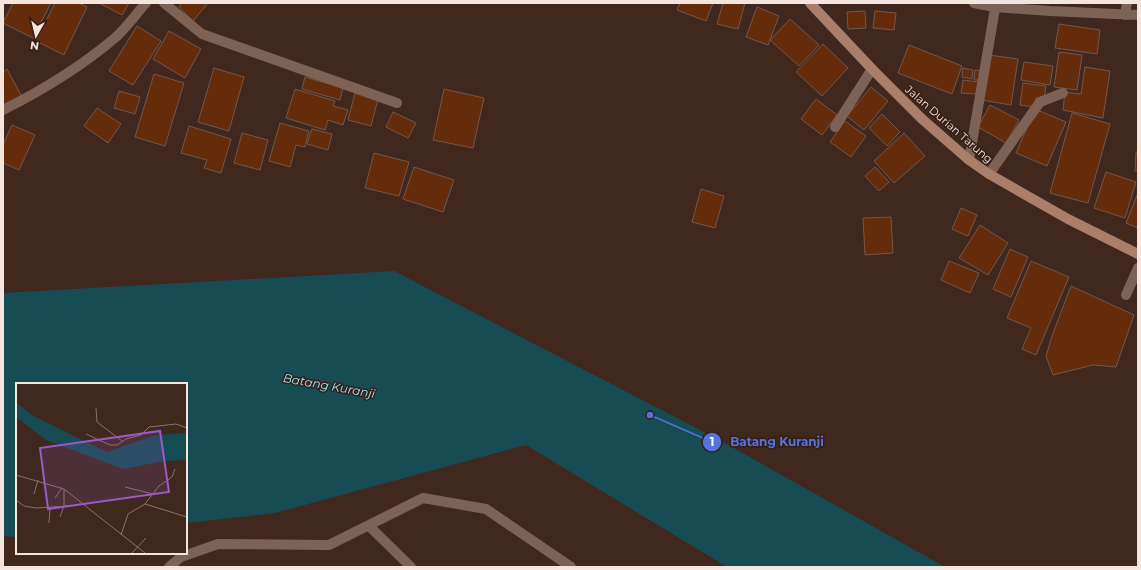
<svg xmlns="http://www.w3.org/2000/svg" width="1141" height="570" font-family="Montserrat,sans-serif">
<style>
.water{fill:#184c55}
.building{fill:#652c0c;stroke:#72584c}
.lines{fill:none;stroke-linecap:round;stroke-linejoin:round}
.lane{stroke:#7e6255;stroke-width:10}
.street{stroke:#7e6255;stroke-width:10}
.secondary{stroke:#aa7e69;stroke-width:10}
.labels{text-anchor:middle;stroke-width:3;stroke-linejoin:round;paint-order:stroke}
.street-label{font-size:11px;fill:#f5e5df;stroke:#351e16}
.water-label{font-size:12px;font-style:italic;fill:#a1e9f7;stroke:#351e16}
.inset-road{fill:none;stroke:#88746c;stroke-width:1}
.view{fill:#9a5ac7;fill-opacity:0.15;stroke:#9a5ac7;stroke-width:2}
.inset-edge{fill:none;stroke:#f5e5df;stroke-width:2}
.leader{fill:none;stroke:#5374da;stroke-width:1.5}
.callout-dot{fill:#5374da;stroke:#351e16;stroke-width:1.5}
.mark-label{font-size:12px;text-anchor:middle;font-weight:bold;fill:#fff}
.callout-label{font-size:12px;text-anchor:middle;font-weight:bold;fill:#5374da;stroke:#351e16;stroke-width:3;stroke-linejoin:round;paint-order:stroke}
</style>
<rect width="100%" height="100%" fill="#40281f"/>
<!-- water -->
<path class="water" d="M 394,271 L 723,442 L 945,567 L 727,567 L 526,445 L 275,513 L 186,523 L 186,384 L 17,384 L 17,537 L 3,536 L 3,293 Z"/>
<!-- building -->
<path class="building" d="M 13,3 L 51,3 L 33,38 L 3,23 Z
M 55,3 L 79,3 L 87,7 L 64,55 L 36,41 Z
M 99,3 L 129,3 L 122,15 Z
M 182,3 L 208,3 L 193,21 L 179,7 Z
M 680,3 L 713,3 L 706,21 L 677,10 Z
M 723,3 L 745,3 L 738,29 L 717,24 Z
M 757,7 L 779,16 L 768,45 L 746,37 Z
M 865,11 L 866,28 L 848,29 L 847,12 Z
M 875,11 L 896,13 L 894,30 L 873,28 Z
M 790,19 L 819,45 L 799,66 L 770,40 Z
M 1059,24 L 1100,30 L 1097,54 L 1055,48 Z
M 137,26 L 161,41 L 133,85 L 109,71 Z
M 169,31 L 201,49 L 185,78 L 153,59 Z
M 823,44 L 848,68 L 822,96 L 796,72 Z
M 909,45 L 962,66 L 952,94 L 898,73 Z
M 1059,52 L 1082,55 L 1077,90 L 1054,87 Z
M 989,55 L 1018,59 L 1011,105 L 982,100 Z
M 1024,62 L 1053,66 L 1050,85 L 1021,80 Z
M 1085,67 L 1110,71 L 1103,118 L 1063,110 L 1065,92 L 1081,94 Z
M 214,68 L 244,77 L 229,131 L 198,122 Z
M 963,68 L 973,70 L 972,79 L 962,77 Z
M 7,69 L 22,97 L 3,107 L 3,72 Z
M 975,70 L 982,71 L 981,80 L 974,80 Z
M 154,74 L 184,83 L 165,146 L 135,137 Z
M 305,77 L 343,88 L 340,100 L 302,89 Z
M 963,80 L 978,82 L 976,94 L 961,93 Z
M 1023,83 L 1046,86 L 1044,99 L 1036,98 L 1035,107 L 1020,105 Z
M 871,87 L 888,101 L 864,130 L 847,116 Z
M 295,89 L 335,101 L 333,106 L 348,110 L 343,125 L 328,120 L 325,130 L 286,118 Z
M 444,89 L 484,98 L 473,148 L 433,140 Z
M 119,91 L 140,97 L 135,114 L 114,108 Z
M 355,93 L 378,99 L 371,126 L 348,120 Z
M 816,99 L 837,115 L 822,135 L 801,119 Z
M 990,105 L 1019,120 L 1006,143 L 978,127 Z
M 97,108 L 121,124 L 108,143 L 84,126 Z
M 1035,109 L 1066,122 L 1047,166 L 1016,153 Z
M 393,112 L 416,123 L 408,138 L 386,127 Z
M 1072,113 L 1110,124 L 1088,203 L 1050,193 Z
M 882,114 L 900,132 L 887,146 L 869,128 Z
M 845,121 L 866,136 L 851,157 L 830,142 Z
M 280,123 L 309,131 L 305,147 L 296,145 L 290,167 L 269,161 Z
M 12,125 L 35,135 L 19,170 L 3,163 L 3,145 Z
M 189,126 L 231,139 L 221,173 L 204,168 L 207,160 L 181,153 Z
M 312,129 L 332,134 L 328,150 L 307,144 Z
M 242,133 L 268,140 L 260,170 L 234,163 Z
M 904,133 L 925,156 L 894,183 L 874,161 Z
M 1136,152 L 1138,152 L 1138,171 L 1135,171 Z
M 374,153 L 409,162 L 399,196 L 365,188 Z
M 414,167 L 454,180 L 443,212 L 403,199 Z
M 875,167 L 889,182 L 879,191 L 865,176 Z
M 1106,172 L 1136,182 L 1125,218 L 1094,208 Z
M 701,189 L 724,196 L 715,228 L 692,222 Z
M 1138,193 L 1138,228 L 1126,223 Z
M 961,208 L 977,215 L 968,236 L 952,229 Z
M 891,217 L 893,253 L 865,255 L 863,218 Z
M 980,225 L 1008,243 L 988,275 L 959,258 Z
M 1010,249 L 1028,257 L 1011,297 L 993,289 Z
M 949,261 L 979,273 L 970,293 L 941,280 Z
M 1031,261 L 1069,277 L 1036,355 L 1022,349 L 1031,328 L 1007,318 Z
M 1071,286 L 1134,315 L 1116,367 L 1093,365 L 1053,375 L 1046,356 L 1052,336 Z"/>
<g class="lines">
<!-- lane -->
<path class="lane" d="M 369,526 L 411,567"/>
<!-- street -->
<path class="street" d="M 164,3 L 202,34 L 397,103
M 974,3 L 994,7 L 1050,11 L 1138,15
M 1125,15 L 1127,3
M 3,110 C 43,90 82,66 116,37 C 127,27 136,14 146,3
M 835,127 L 872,69
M 969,160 L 996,3
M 989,174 L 1040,102 L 1063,93
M 1126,295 L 1138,268
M 169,567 L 181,557 L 218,544 L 329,545 L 423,498 L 486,509 L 571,567"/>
<!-- secondary -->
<path class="secondary" d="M 810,3 L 872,69 L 922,119 L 969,160 L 989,174 L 1068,219 L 1138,254"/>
</g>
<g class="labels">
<!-- street labels -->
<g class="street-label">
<text transform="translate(949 124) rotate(41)" y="4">Jalan Durian Tarung</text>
</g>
<!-- water labels -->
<g class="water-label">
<text transform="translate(329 386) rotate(10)" y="4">Batang Kuranji</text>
</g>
</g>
<!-- overview -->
<g transform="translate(16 383)">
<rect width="171" height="171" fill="#40281f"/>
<path d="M 0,19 L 17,33 L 91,69 L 139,52 L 171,50 L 171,77 L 148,78 L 107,86 L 30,57 L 0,34 Z" fill="#184c55"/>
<path class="inset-road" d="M 80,25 L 81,39 L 106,58M 70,51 L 94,62 L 101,62 L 110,56 L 125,52 L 133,44 L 160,41 L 171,45M 0,92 L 48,106 L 129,170M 109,104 L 137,111M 18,111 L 22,97M 39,115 L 46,105M 0,117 L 8,123 L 20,125 L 52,123M 129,121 L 171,134M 44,134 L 48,123 L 48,106M 33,140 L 34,124M 105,152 L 112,131 L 129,121 L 143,103 L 156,94 L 159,86M 116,170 L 130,155"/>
<path class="view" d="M 144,48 L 153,109 L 32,126 L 24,65 Z"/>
<rect width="171" height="171" class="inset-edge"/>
</g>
<!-- callouts -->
<path class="leader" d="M650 415L712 442"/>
<g class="callout-dot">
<circle cx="650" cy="415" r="4"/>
<circle cx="712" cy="442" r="10"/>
</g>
<g class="mark-label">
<text x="712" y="446">1</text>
</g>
<g class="callout-label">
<text x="777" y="446">Batang Kuranji</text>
</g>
<!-- border -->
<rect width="1141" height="570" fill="none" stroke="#f5e5df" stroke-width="8"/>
<!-- north arrow -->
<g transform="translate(36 36) rotate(188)" stroke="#351e16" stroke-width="3" paint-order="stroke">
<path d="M0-3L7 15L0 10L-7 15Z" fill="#f5e5df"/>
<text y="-6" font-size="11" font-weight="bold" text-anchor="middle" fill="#f5e5df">N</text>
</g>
</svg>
